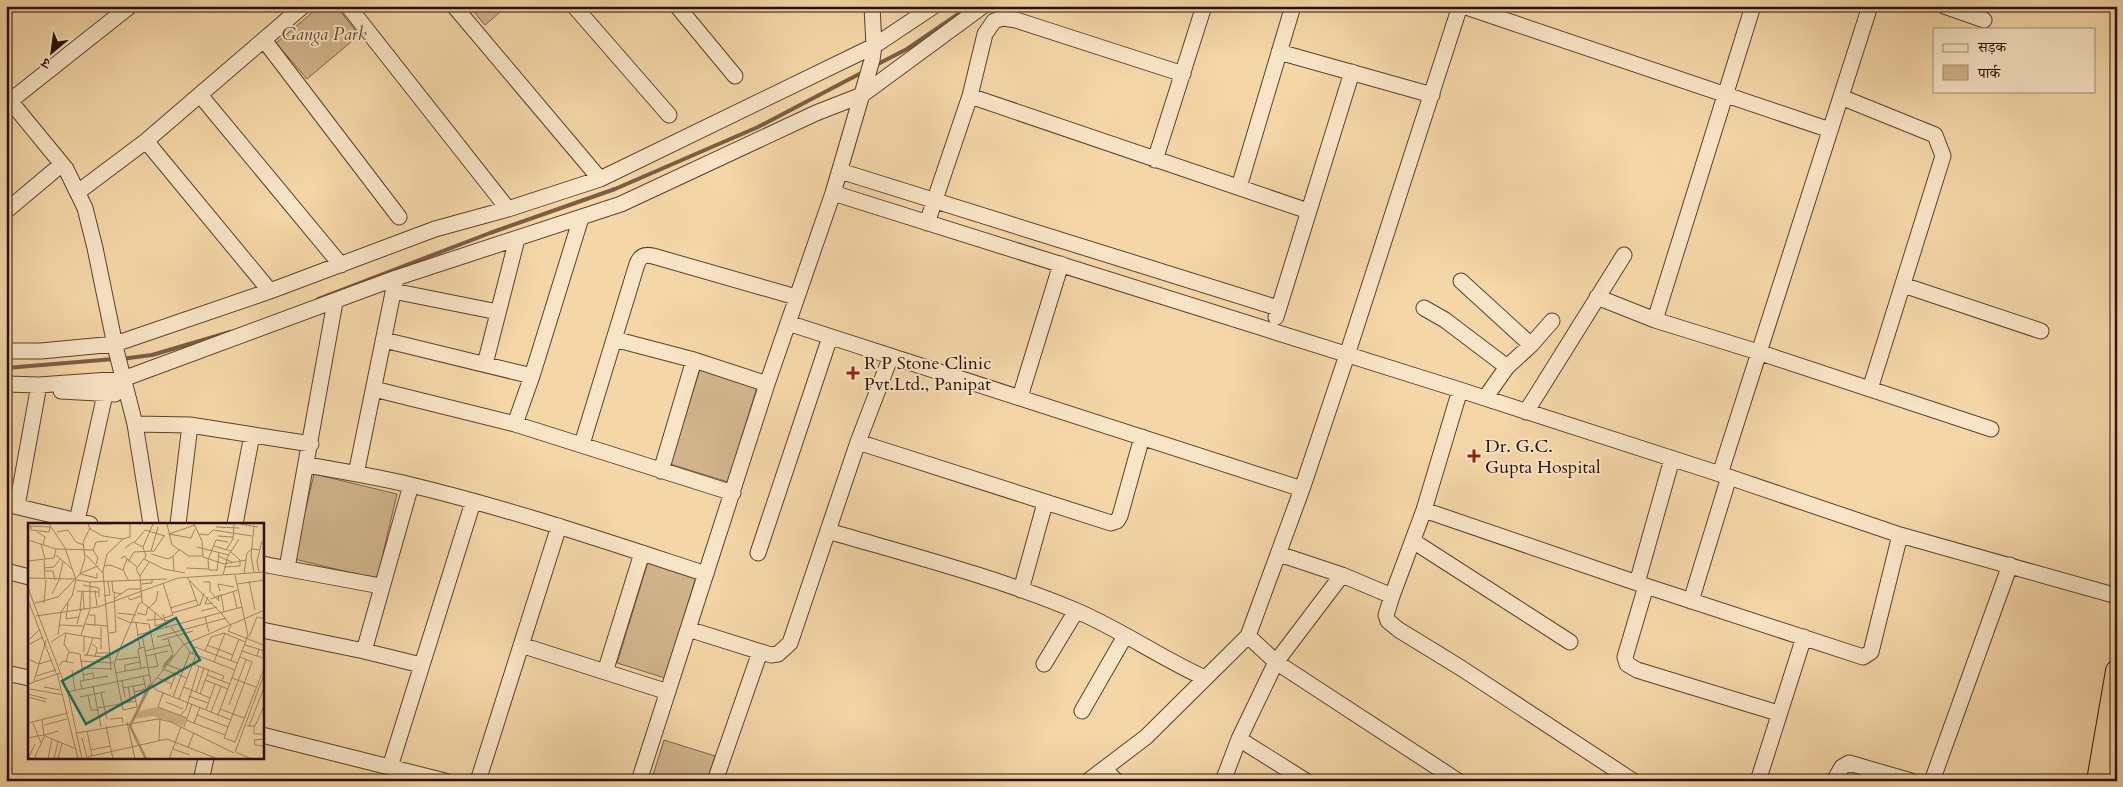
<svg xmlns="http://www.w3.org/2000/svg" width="2123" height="787" font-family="Cardo,'Noto Serif Devanagari',serif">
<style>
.green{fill:#d1b48b;stroke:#7c6148}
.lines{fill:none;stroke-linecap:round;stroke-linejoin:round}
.stream{stroke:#795d45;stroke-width:4}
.minor-casing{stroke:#5b402d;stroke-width:17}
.highway-casing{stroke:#280e04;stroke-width:24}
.minor{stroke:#f8e4c6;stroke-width:15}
.highway{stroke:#f4d6a7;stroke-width:22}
.poi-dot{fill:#8f2418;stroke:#f8e4c6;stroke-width:2}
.labels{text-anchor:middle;stroke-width:4;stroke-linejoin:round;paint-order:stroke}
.park-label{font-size:18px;font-style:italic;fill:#634833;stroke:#f8e4c6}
.poi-label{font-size:18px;fill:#280e04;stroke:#f8e4c6;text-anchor:start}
.inset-river{fill:none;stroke:#af9270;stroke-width:2.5}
.inset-road{fill:none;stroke:#a28666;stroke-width:1}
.view{fill:#0f766e;fill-opacity:0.15;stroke:#0f766e;stroke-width:2.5}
.inset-edge{fill:none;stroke:#280e04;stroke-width:2.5}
</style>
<rect width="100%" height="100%" fill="#f4d6a7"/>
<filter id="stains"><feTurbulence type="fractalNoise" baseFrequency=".004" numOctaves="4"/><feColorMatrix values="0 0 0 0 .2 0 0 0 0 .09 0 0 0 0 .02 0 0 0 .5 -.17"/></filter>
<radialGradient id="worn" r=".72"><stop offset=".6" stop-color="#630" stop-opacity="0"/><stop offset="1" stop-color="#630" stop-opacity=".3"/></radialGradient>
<!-- green -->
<path class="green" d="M 320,6 L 336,6 L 359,35 L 307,79 L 276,43 Z
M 469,6 L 507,6 L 485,25 Z
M 700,369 L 757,387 L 728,482 L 670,464 Z
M 314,474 L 397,494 L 377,579 L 294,559 Z
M 648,562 L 696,577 L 665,678 L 617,663 Z
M 664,740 L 715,756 L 707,781 L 651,781 Z"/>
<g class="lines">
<!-- stream -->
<path class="stream" d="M 876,65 L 907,49 L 970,6
M 318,299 L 490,233 L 615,189 L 758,127 L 863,72
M 121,359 L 152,355 L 230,332
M 6,368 L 114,359"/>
<defs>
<path id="minor" d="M 348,6 L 508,209
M 454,6 L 600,179
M 574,6 L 669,115
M 677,6 L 735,76
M 1463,6 L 1830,130
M 1944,6 L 1984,20
M 264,40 L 399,217
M 1279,52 L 1432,95
M 200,95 L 341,265
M 6,96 L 66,169 L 85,208 L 95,248 L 116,350 L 135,424 L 151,524
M 970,96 L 1308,211
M 1841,97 L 1935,135 L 1943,156 L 1870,389
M 10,101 L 130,6
M 146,141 L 270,291
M 1155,160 L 1204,6
M 840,171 L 1278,308
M 1239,187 L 1293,6
M 78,192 L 146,141 L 303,6
M 833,193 L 1460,390 L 1720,474 L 1900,535 L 2117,596
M 6,211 L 62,164
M 927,223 L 970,96 L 985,34 L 994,21 L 1003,18 L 1016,20 L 1183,74
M 1461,281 L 1531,345
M 1903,285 L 2041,331
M 393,291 L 498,312
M 1597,297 L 1655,320 L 1758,352 L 1991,429
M 1424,308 L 1445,320 L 1507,367
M 1276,317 L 1352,72
M 1655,320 L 1753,6
M 788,323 L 1302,489
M 614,339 L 694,360 L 767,384
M 384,340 L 532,376
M 6,351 L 41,351 L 115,344 L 270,291 L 435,229 L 508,209 L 600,179 L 874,46 L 934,6
M 485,364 L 517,239
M 6,384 L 39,385 L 123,379 L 396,278 L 621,204 L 816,113 L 862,95 L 983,6
M 374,389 L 515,424 L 733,493
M 1460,390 L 1424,510 L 1392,596 L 1386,615 L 1388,621 L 1399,630 L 1461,668 L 1633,781
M 61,391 L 115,394
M 1020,397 L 1061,264
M 1485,398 L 1507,367 L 1531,345 L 1552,321
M 1526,412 L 1624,255
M 135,424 L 190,425 L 311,444
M 515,424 L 532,376 L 581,218
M 858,442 L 1111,523 L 1117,521 L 1120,516 L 1142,437
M 582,444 L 637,264 C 640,256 644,254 653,256 L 796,297
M 307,465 C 342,471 377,477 411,485 C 511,509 608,542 706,574
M 661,471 L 694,360
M 356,474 L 396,278
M 1720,474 L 1870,6
M 6,504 L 90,524
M 17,506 L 39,385
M 1424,510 L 1646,586 L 1863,657 L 1871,652 L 1900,535
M 77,521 L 105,394
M 178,524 L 190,425
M 235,524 L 252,435
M 828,531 C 910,555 999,578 1077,611 C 1121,630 1161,658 1205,678
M 1413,541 L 1570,642
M 758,553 L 830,337
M 1279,554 L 1342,575 L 1392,596
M 262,564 L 381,586
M 287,568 L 335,302
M 6,571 L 29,577
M 1637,583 L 1672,459
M 1646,586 L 1625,657 L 1627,664 L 1637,670 L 1778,713
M 1021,590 L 1045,503
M 1691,601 L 1729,477
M 688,629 L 771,655 L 778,654 L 790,643 L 858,442 L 891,356
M 262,630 L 364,651 L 421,665
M 1248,636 L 1276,662 L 1458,781
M 521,645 L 668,692
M 364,651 L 411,485
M 1044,664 L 1076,611
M 605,672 L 642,553
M 6,673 L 29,678
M 1082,711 L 1125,636
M 262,735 L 445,781
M 1239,739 L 1306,781
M 390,767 L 473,502
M 1105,769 L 1116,781
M 201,781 L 206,758
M 478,781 L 559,526
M 639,781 L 767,384 L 833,193 L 872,60 L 874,46 L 872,6
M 715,781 L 760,652
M 1088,781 L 1146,737 L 1248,636 L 1302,489 L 1347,355 L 1460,6
M 1223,781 L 1239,739 L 1276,662 L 1342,575
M 1758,781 L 1804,637
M 1834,781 L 1842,767 L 1849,763 L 1911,781
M 1932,781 L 2010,565"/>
<path id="highway" d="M 2098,781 L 2117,671"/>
</defs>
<!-- minor casing -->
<use href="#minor" class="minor-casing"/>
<!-- highway casing -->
<use href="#highway" class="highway-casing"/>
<!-- minor -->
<use href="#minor" class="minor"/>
<!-- highway -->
<use href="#highway" class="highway"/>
</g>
<!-- markers -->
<g class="poi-dot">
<path d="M850.5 365.5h5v5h5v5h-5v5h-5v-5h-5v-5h5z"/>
<path d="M1471.5 448.5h5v5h5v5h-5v5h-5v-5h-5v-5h5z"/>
</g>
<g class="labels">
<!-- park labels -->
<g class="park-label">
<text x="324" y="40">Ganga Park</text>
</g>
<!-- poi labels -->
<g class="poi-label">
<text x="864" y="369">R P Stone Clinic<tspan x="864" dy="21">Pvt.Ltd., Panipat</tspan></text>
<text x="1485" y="452">Dr. G.C.<tspan x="1485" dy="21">Gupta Hospital</tspan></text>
</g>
</g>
<!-- overview -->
<g transform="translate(28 523)">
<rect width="236" height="236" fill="#f4d6a7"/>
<path d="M 129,184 L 158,195 L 155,203 L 125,193 L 106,196 L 110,188 Z" fill="#d1b48b"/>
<path class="inset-river" d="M 135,144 L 145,132M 118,236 L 102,203 L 122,161"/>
<path class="inset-road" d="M 21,1 L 37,25 L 48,57 L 44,73 L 33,89 L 30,112M 60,1 L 62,6 L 75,13 L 95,16 L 102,14 L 102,1M 68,1 L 83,1M 139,1 L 144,22 L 161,33 L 174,33M 166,1 L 174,18 L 175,34 L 196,41 L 218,37M 212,1 L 230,4M 0,3 L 22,4M 3,3 L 3,7 L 21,9 L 22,4M 188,4 L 211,5M 9,9 L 17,14 L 15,21M 29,9 L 40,7 L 48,19 L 56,22M 141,11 L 163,15 L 167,6M 141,11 L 167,2M 171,11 L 180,12 L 185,7 L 224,13M 190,13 L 205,14M 0,17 L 28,26 L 65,27M 107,19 L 117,7 L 137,13M 13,21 L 17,36M 186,23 L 203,28M 115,24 L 125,1M 169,24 L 201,32M 97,25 L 105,19 L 115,24 L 118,33 L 108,46 L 112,53 L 114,79 L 137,98 L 139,105M 198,27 L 205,16 L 206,1M 123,28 L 130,4M 123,31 L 140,36 L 145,33M 28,32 L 44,46M 58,32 L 75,50M 190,33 L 204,39M 93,36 L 96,33 L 109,44M 99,36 L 95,47 L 101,58M 116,36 L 136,46 L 157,50M 16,37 L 17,56M 0,38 L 26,35 L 28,26M 100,39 L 106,29 L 126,28 L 136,13M 68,41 L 70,35 L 65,27 L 68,19 L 80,18M 76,43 L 82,42 L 95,47M 196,44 L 212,43 L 212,37 L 203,29M 16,45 L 26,44 L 32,36M 158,45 L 180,46M 146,47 L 145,33 L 152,26M 189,47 L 181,47 L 180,37 L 188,17 L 200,19M 16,48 L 25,48 L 27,57M 189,48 L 191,29M 226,49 L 223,33 L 226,3M 231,49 L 229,38 L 234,18M 53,50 L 70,43M 216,50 L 219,30 L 224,26 L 232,27M 52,51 L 69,55 L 69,50M 195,52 L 200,33 L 211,16M 112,53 L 121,39M 0,55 L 48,56M 159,55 L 193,90 L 203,103 L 200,108 L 235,122M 31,56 L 35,39M 48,57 L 61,59 L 139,56M 161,57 L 170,82M 221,58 L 227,87M 84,59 L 85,69 L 93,71M 175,59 L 182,59 L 182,68 L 191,78 L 190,72M 135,60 L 145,92 L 136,95M 113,61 L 124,60 L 124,56M 209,61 L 237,57M 55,62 L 71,65 L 71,74M 0,65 L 40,170 L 54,236M 67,67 L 69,83M 49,68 L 71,69M 55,68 L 56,86M 192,68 L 190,61 L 206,64M 205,68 L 209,85M 24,71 L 32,55M 193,71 L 196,89M 76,73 L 82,72 L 80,59M 100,74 L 102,77 L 113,73M 180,74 L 177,81 L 185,80M 87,75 L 100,66 L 113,66M 182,76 L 210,67M 0,77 L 28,150M 7,80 L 30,74 L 52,51 L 57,35 L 55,19 L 62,5M 16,80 L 18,57M 40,80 L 38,96 L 51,94M 121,85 L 128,78 L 130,68M 142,85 L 168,77M 52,86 L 54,69M 173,88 L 189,84M 127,89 L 127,103 L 137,100M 89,90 L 108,92M 109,90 L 118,92 L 120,83M 144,90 L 172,82 L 176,70M 135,91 L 137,98 L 146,96M 61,92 L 67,92 L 67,103M 8,93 L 70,84 L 150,55 L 237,49M 89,94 L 103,100M 177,94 L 181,109M 119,97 L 135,96M 104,99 L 121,101 L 126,126M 108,100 L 112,125M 49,101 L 53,86M 57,101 L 79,103M 31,102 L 56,103M 143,104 L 163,130 L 207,147M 38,110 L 36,121 L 41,129 L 38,138M 81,110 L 88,109 L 86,69M 53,112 L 62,86 L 62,59M 109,112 L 214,84M 114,112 L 123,160 L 128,167 L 203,197M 129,114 L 198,95M 221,114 L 229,94 L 237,96M 140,116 L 145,131M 134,117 L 165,108M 0,118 L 12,106M 23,119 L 37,110 L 73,116M 64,121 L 69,125 L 67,134M 0,122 L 15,114M 179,122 L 205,132M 217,122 L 237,128M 73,126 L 73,104M 231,126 L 229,133 L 237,136M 117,128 L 142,122M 177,128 L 183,114 L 196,110 L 217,119M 214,128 L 229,133M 41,129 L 52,131 L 56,157M 56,129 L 56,113M 68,130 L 83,130M 164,131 L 167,124 L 209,140M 56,132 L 59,132 L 65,115M 58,132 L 83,135M 118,133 L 140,128M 212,134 L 224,139 L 196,215 L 207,219 L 237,143M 0,136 L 11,141 L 24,137M 87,137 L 112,134M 203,137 L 211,116M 52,138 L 85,140M 186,139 L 197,110M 138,141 L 155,148M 165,141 L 196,153 L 194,158M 31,143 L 35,138 L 46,140M 54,145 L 84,146M 113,145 L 110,126 L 116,124M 120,145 L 130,143 L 127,131M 134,146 L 159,155M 44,147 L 47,167M 83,147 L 75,48 L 79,31 L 95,16M 97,148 L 97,142 L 112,139M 29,150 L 50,236M 87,150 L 120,144M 55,152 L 65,150 L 66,155M 179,152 L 202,161M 8,153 L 28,147M 130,155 L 144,161M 204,155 L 228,164M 177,157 L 200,166M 6,158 L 18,117M 94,158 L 97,174M 0,161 L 32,150M 65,163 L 73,204M 105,163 L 109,184 L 95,187 L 86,140 L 111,81 L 114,79M 16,164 L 32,167M 100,164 L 103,179M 156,164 L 182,175M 54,165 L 52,158 L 80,153M 95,165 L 117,161M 2,166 L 35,172M 142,166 L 148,151M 39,169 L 121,152M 106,169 L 118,166 L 115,153M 168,169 L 176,145M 73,170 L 79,196M 135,170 L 130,184 L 159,195M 0,171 L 19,176M 172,171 L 181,147M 60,172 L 63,187 L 70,187M 160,173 L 180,180M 0,174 L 18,179M 52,174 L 77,169M 145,174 L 162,129M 151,176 L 168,132M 138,179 L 155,186M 201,182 L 218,137M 70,185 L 108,178M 192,186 L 216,195M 178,187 L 187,161M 183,189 L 193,164M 169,192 L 200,204M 190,192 L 220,112 L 207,52M 152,193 L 158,186 L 171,143M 82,196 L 94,195 L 95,200M 14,197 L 16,212M 158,197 L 197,212M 105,198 L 124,161 L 155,122 L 237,87M 99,199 L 107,236M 0,200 L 40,190M 5,200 L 13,220M 166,200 L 172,184M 16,202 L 39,196M 78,203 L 85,236M 219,203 L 227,203 L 237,181M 221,203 L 237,162M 226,203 L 226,211 L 237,211M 156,204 L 164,181M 59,208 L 64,233M 49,210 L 130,196 L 143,199 L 206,230M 0,215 L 15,212 L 48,226M 54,215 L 59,234 L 139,216 L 190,236M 237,216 L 226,217 L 227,222 L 237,223M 131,218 L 132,195M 160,224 L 166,210M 145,226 L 162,232M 63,227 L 82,223M 207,229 L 237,149M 208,229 L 223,236M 0,236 L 7,221M 6,236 L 17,212 L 30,208M 20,236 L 24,216M 26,236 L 30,218M 30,236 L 34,220M 141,236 L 153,204"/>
<path class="view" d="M 148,95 L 172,137 L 58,201 L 34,158 Z"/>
<rect width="236" height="236" class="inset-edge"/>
</g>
<!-- margin -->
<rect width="2123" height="787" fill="none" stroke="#f4d6a7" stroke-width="25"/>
<rect x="8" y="8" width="2108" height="772" fill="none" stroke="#280e04" stroke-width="2.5"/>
<rect x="12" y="12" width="2098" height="762" fill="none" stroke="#280e04"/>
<!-- legend -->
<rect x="1933" y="28" width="162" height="65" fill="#f8e4c6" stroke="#a58e78"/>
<rect x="1943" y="44" width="25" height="8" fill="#f8e4c6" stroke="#a58e78"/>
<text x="1978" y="52" font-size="15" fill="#280e04">सड़क</text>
<rect x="1943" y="65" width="25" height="15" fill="#d1b48b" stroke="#a58e78"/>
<text x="1978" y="78" font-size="15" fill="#280e04">पार्क</text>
<!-- north arrow -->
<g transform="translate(52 52) rotate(209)" stroke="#f8e4c6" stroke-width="4" paint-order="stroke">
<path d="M0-4L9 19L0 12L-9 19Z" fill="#280e04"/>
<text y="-8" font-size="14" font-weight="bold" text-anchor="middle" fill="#280e04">उ</text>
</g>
<rect width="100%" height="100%" filter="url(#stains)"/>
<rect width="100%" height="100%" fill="url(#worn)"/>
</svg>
